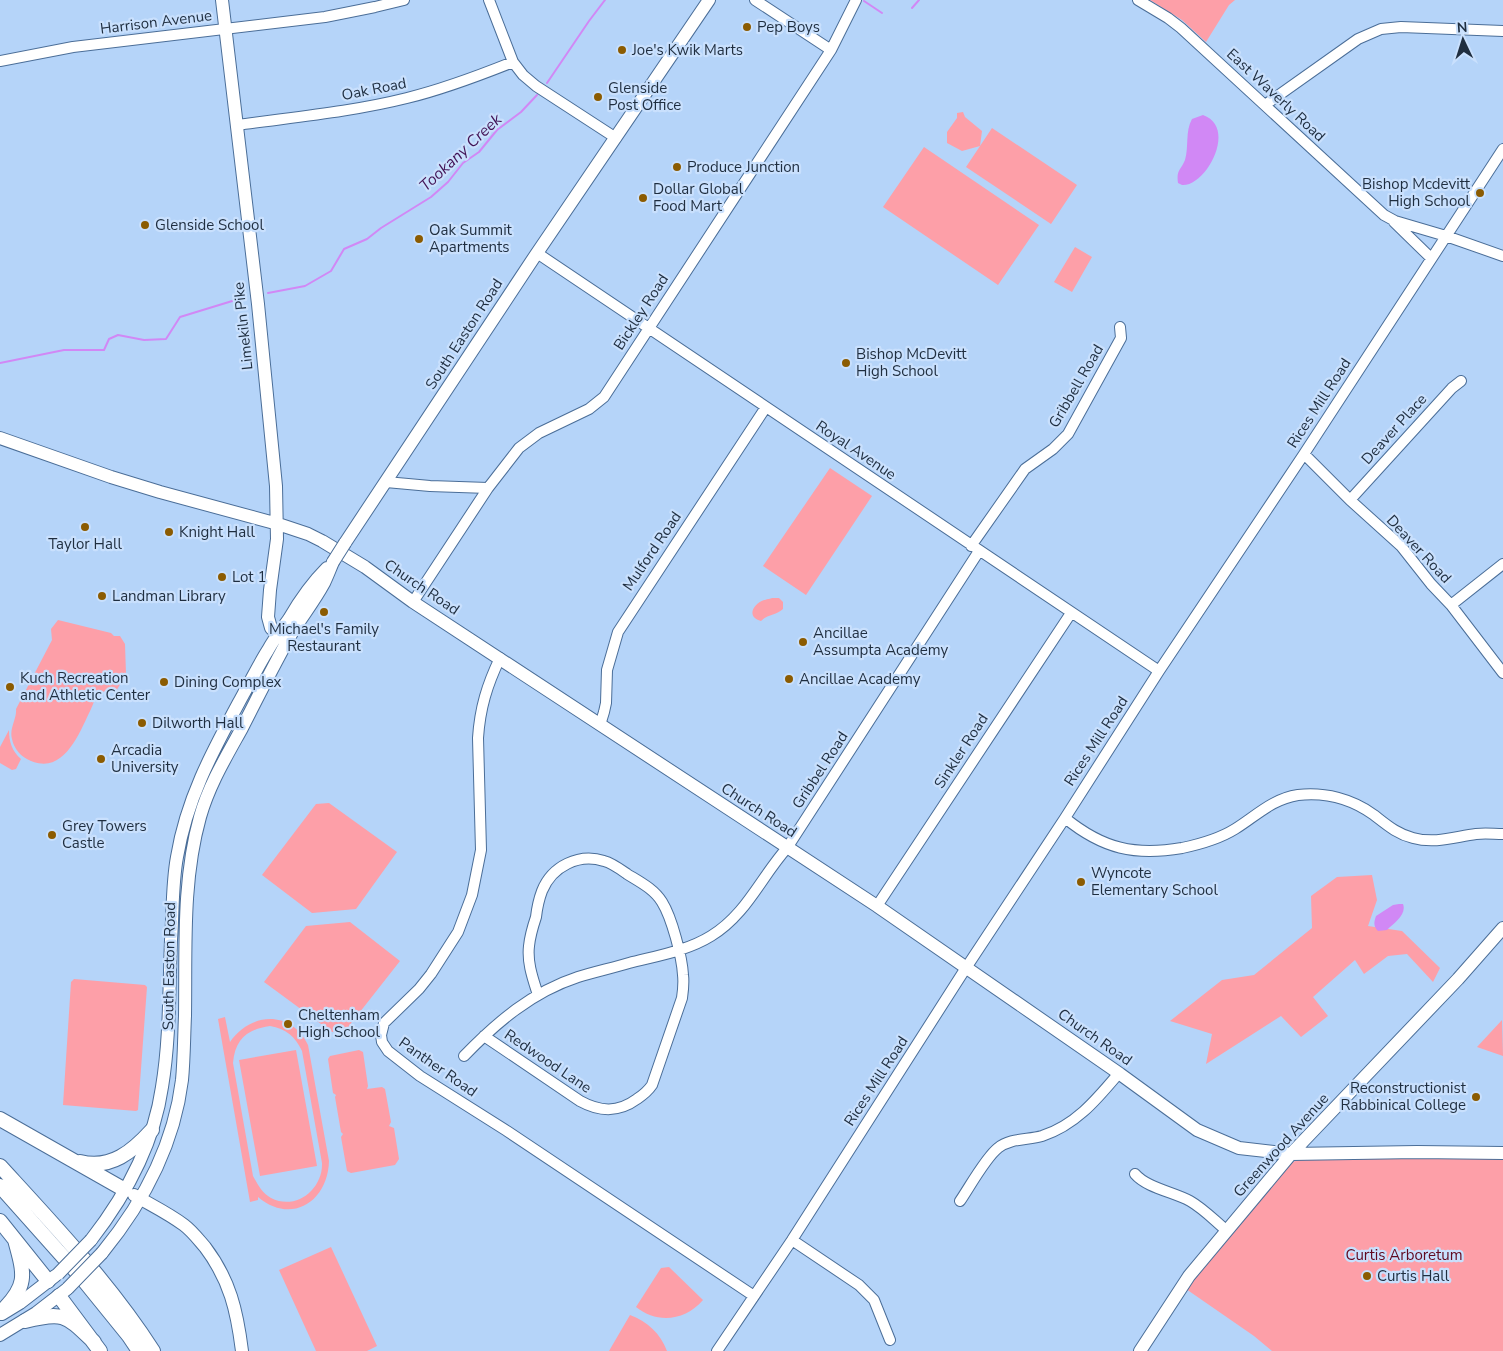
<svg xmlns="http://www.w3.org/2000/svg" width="1503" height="1351" font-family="'Nunito Sans',sans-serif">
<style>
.green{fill:#fd9fa8;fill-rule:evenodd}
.water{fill:#d188f5}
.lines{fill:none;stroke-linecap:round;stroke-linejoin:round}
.stream{stroke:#d188f5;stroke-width:2}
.minor-casing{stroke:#4b6e98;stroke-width:12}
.major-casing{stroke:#4b6e98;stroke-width:14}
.highway-casing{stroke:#4b6e98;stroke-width:16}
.minor{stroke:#fff;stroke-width:10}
.major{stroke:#fff;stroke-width:12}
.highway{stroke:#fff;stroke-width:14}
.major-bridge-casing{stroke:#4b6e98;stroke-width:14;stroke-linecap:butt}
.major-bridge{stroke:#fff;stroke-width:12}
.poi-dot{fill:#8b5b01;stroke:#c9e0fd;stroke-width:2}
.labels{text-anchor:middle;stroke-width:4.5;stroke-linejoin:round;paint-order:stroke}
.street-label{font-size:15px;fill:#1f2e40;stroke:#c9e0fd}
.poi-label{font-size:15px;fill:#1f2e40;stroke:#c9e0fd;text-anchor:start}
.park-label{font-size:15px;fill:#610920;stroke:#c9e0fd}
.water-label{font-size:16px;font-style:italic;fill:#421255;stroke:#c9e0fd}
</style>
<rect width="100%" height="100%" fill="#b5d4f9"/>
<!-- green -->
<path class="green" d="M 1150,0 L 1235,0 L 1229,5 L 1206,42 L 1182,20 Z
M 963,112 L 965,117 L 982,131 L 980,146 L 962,151 L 947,143 L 947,132 L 957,118 L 957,113 Z
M 992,128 L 1077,185 L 1051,224 L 966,167 Z
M 924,147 L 1039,225 L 998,285 L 883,207 Z
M 1075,247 L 1092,257 L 1072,292 L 1054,282 Z
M 830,468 L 872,496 L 806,595 L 763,566 Z
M 773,598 L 779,598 L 783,602 L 783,609 C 777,615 768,614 761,621 C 746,617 753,604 764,600 C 765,600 772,598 773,598 Z
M 58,620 L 111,633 L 114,636 L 120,636 L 125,644 L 126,674 L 115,693 L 108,690 C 105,691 100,693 98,695 C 95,698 93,705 91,709 C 80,731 65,775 31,761 C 21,757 14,749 12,739 C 9,728 17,719 16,709 L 52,640 L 51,629 Z
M 9,730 C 9,742 12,751 21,759 L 16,769 L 12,770 L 0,763 L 0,747 Z
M 329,803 L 397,852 L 356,909 L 312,913 L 262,875 L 316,804 Z
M 1372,875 L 1377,900 L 1368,926 L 1402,931 L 1440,968 L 1433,982 L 1407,954 L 1388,956 L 1364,974 L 1355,960 L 1313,997 L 1328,1016 L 1301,1037 L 1281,1016 L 1206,1064 L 1212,1034 L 1170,1021 L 1222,980 L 1254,975 L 1312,928 L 1311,896 L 1337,877 Z
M 350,922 L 400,961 L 345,1031 L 332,1032 L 264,982 L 306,926 Z
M 74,979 L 145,985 L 147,987 L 138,1110 L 136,1111 L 63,1105 L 71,982 Z
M 225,1017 L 230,1042 C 251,1012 291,1010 308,1045 L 329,1161 C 328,1202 291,1225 258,1197 L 258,1200 L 250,1202 L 218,1019 ZM 270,1026 C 286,1029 295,1036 302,1051 L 322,1163 C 323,1189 296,1211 271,1198 C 262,1193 258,1185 253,1176 L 233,1063 C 235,1039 248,1029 270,1026 Z
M 1502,1020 L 1503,1056 L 1477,1047 Z
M 296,1050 L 317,1166 L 260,1176 L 239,1060 Z
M 359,1050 L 363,1052 L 368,1086 L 367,1089 L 382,1087 L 385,1089 L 391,1122 L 389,1126 L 394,1128 L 399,1159 L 395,1165 L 351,1173 L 347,1171 L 341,1137 L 343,1134 L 341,1132 L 335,1097 L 336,1095 L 333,1093 L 328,1059 L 330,1056 Z
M 1425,1158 L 1503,1159 L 1503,1351 L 1272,1351 L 1254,1336 L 1186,1289 L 1290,1163 L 1298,1160 Z
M 331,1247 L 377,1346 L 367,1351 L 316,1351 L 279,1270 Z
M 669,1267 L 703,1300 C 685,1321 657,1324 636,1307 L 661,1268 Z
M 630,1315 C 648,1322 660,1333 667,1351 L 609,1351 Z"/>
<!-- water -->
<path class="water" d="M 1203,115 C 1238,127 1206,187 1182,185 L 1178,183 C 1176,170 1181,170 1185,160 C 1189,147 1185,131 1192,119 Z
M 1399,904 L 1403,904 C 1407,915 1394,923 1387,930 L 1378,931 C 1373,926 1374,922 1376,916 L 1393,905 Z"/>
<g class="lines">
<!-- stream -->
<path class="stream" d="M 864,1 L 882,13
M 912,8 L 919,0
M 547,83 L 589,21 L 605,0
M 268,293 L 305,286 L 331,271 L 344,249 L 367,239 L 381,228 L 431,197 L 448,182 L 463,163 L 479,152 L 497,130 L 521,112 L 537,95
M 0,363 L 64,350 L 104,350 L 109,339 L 118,335 L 144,340 L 166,339 L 180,317 L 242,298"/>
<defs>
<path id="minor" d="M 489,0 L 513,62 L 523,75 L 536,86 L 616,138
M 755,0 L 831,50
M 1138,0 L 1168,18 L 1181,28 L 1384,215 L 1395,221 L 1446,236 L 1503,256
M 0,61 L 73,47 L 325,17 L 375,7 L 404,0
M 1265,105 L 1358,39 L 1381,29 L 1401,27 L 1503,31
M 237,125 C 294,117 351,112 407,98 C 444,89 478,76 513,62
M 1394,222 L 1431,258
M 537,253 L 1159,671
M 1304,454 L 1350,500 L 1401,546 L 1431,584 L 1451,605 L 1503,673
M 386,482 L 430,486 L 488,488
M 1350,500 L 1452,388 L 1461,381
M 971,546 L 1025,469 L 1053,449 L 1068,434 L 1121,338 L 1120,327
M 413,602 L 488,488 L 519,448 L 539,433 L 589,409 L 604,397 L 831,50 L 856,0
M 1451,605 L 1503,564
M 500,658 C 487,685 480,708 478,738 L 481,850 L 472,895 L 458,932 L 431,974 L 419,989 L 384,1023 L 381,1035 L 382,1042 L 388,1051 L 420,1076 L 507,1131 L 754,1296
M 600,725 L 604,712 L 606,703 L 607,670 L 618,632 L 766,407
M 1065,818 C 1103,849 1135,856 1182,848 C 1201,844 1219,839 1235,829 C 1256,816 1272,799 1298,795 C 1325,792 1352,799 1374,815 C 1387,825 1397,834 1413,838 C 1435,844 1454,837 1476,834 C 1485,833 1494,834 1503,834
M 877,906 L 1071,613
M 484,1036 L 580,1101 C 600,1112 618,1113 637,1099 C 643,1095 648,1091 652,1085 L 682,998 C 683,991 684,983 683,975 C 682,957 672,918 662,902 C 654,889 640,882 627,874 C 620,869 612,863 604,861 C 579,853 552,866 542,891 C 539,899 537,908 536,917 C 533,926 530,936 529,946 C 527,963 533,979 538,995
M 464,1056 C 497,1022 532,992 578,977 C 594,972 612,968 629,963 C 656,956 687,951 711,936 C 746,915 761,877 787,848 L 979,551
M 1135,1174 C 1147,1188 1174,1192 1190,1201 C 1204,1209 1215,1221 1227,1231
M 960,1201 C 969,1188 986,1157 998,1148 C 1010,1138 1028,1140 1042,1136 C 1076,1125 1097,1099 1119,1073
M 792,1240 L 859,1285 L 874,1300 L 890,1340
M 717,1351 L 792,1240 L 962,974 L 1065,818 L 1159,671 L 1304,454 L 1503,149"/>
<path id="major" d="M 222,0 L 258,304 L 276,486 L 277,539 L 270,590 L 268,617 L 271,628 L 283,639
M 0,438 L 111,477 L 160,492 L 278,524 L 308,534 L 322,541 L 365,567 L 413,602 L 877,906 L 1120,1074 L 1197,1130 L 1239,1148 L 1291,1154 L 1417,1152 L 1503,1153
M 345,543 L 537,253 L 709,0
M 134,1195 C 151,1205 168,1213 184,1225 C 192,1231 198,1239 205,1247 C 230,1280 237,1311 242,1351
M 91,1240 C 126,1195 154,1143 162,1087 C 170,1039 169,989 171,940 C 173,912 172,884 177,857 C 187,796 215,747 244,693 C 252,679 259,664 268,650 C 274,639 282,629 289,619 C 300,600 312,583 327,568
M 102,1253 C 143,1203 174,1145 182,1080 C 184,1059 184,1037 185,1016 C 186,949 182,881 200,817 C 209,785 226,757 242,728 C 259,695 275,662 293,631 C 303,615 315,600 324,583 C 327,577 330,569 333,562
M 2,1314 L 20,1303 L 55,1276
M 0,1335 L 36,1313 L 67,1289
M 1140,1351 L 1189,1276 L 1291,1154 L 1458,979 L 1503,928"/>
<path id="highway" d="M 0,1119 L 125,1190
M 80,1162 C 111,1170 133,1151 152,1130
M 0,1166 C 54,1225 110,1284 153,1351
M 0,1186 L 82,1278 L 129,1336 L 139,1351
M 0,1221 L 48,1281
M 59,1296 L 100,1351
M 0,1313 C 28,1286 25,1276 15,1240
M 25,1321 C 64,1311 66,1315 94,1342"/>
</defs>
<!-- minor casing -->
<use href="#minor" class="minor-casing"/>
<!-- major casing -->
<use href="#major" class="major-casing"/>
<!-- highway casing -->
<use href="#highway" class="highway-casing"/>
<!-- minor -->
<use href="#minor" class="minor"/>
<!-- major -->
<use href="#major" class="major"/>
<!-- highway -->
<use href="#highway" class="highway"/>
<defs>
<path id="major-bridge" d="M 333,562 L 345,543
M 58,1274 L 91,1240
M 68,1288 L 102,1253"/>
</defs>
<!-- major-bridge casing -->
<use href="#major-bridge" class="major-bridge-casing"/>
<!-- major-bridge -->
<use href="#major-bridge" class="major-bridge"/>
</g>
<!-- markers -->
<g class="poi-dot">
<circle cx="747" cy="27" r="5"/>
<circle cx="622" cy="50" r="5"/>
<circle cx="598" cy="97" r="5"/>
<circle cx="677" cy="167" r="5"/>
<circle cx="1480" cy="193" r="5"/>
<circle cx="643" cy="198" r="5"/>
<circle cx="145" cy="225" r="5"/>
<circle cx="419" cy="239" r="5"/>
<circle cx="846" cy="363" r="5"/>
<circle cx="85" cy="527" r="5"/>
<circle cx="169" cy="532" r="5"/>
<circle cx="222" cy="577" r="5"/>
<circle cx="102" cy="596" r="5"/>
<circle cx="324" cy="612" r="5"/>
<circle cx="803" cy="642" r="5"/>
<circle cx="789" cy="679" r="5"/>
<circle cx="164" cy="682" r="5"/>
<circle cx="10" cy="687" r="5"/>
<circle cx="142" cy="723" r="5"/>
<circle cx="101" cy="759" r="5"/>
<circle cx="52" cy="835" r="5"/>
<circle cx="1081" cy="882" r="5"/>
<circle cx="288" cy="1024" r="5"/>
<circle cx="1476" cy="1097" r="5"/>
<circle cx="1367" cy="1276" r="5"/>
</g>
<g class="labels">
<!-- street labels -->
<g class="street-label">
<text transform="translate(156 22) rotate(-7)" y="5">Harrison Avenue</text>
<text transform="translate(374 89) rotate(-11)" y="5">Oak Road</text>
<text transform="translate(1276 95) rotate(43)" y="5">East Waverly Road</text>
<text transform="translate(641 312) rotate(-57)" y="5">Bickley Road</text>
<text transform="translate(243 326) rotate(-96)" y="5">Limekiln Pike</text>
<text transform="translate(464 334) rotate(-57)" y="5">South Easton Road</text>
<text transform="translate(1076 386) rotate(-60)" y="5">Gribbell Road</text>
<text transform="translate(1319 403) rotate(-57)" y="5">Rices Mill Road</text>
<text transform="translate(1394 429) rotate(-48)" y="5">Deaver Place</text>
<text transform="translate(856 450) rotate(34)" y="5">Royal Avenue</text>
<text transform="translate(1419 549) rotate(47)" y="5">Deaver Road</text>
<text transform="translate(652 551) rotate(-56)" y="5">Mulford Road</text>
<text transform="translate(422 587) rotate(34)" y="5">Church Road</text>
<text transform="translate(1096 741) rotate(-57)" y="5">Rices Mill Road</text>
<text transform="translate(961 751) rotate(-57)" y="5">Sinkler Road</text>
<text transform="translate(820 770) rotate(-57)" y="5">Gribbel Road</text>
<text transform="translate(759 810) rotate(33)" y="5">Church Road</text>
<text transform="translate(169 966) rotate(-89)" y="5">South Easton Road</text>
<text transform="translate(1095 1037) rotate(35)" y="5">Church Road</text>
<text transform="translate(548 1061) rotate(34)" y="5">Redwood Lane</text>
<text transform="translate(438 1067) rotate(35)" y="5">Panther Road</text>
<text transform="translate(876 1081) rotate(-57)" y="5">Rices Mill Road</text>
<text transform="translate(1281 1145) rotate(-48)" y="5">Greenwood Avenue</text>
</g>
<!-- poi labels -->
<g class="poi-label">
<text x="757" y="32">Pep Boys</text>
<text x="632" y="55">Joe's Kwik Marts</text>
<text x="608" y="93">Glenside<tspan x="608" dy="17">Post Office</tspan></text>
<text x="687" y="172">Produce Junction</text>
<text x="1470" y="189" text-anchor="end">Bishop Mcdevitt<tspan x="1470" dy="17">High School</tspan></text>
<text x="653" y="194">Dollar Global<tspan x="653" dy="17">Food Mart</tspan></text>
<text x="155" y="230">Glenside School</text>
<text x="429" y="235">Oak Summit<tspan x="429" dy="17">Apartments</tspan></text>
<text x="856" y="359">Bishop McDevitt<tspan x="856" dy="17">High School</tspan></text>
<text x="179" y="537">Knight Hall</text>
<text x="85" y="549" text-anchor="middle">Taylor Hall</text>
<text x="232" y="582">Lot 1</text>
<text x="112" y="601">Landman Library</text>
<text x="324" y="634" text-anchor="middle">Michael's Family<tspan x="324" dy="17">Restaurant</tspan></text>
<text x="813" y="638">Ancillae<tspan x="813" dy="17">Assumpta Academy</tspan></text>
<text x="20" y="683">Kuch Recreation<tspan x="20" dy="17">and Athletic Center</tspan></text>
<text x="799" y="684">Ancillae Academy</text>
<text x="174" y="687">Dining Complex</text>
<text x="152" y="728">Dilworth Hall</text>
<text x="111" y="755">Arcadia<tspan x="111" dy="17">University</tspan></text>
<text x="62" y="831">Grey Towers<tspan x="62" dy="17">Castle</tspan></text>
<text x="1091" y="878">Wyncote<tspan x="1091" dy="17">Elementary School</tspan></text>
<text x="298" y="1020">Cheltenham<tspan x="298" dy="17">High School</tspan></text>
<text x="1466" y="1093" text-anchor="end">Reconstructionist<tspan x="1466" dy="17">Rabbinical College</tspan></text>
<text x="1377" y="1281">Curtis Hall</text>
</g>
<!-- park labels -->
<g class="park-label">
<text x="1404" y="1260">Curtis Arboretum</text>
</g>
<!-- water labels -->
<g class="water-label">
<text transform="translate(460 152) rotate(-43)" y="6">Tookany Creek</text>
</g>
</g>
<!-- north arrow -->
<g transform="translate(1463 40) rotate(356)" stroke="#c9e0fd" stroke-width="4" paint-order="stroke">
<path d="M0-4L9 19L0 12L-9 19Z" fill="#1f2e40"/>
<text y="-8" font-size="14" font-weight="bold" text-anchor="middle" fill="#1f2e40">N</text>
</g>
</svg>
